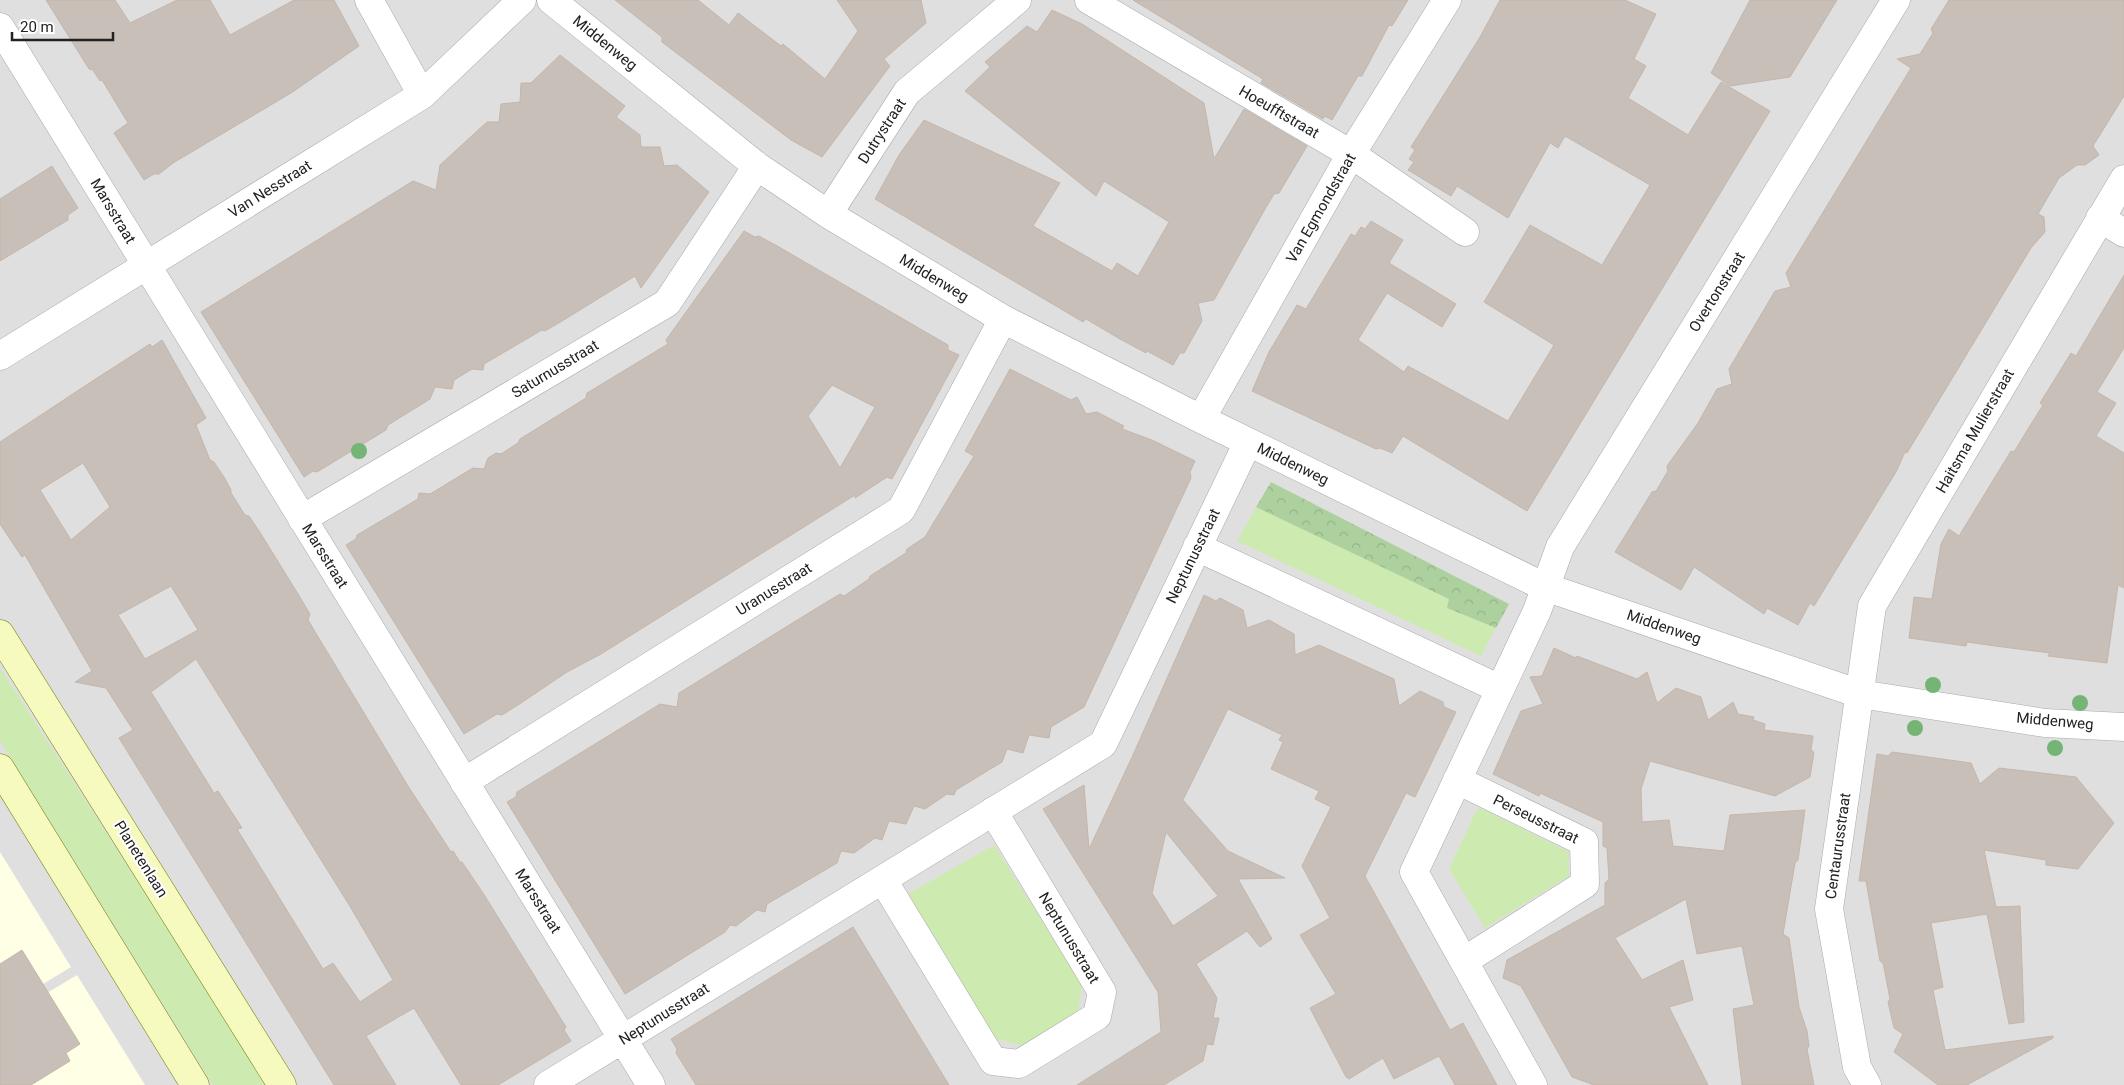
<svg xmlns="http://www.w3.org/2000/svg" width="2124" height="1085" font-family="Roboto,sans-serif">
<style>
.residential{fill:#e0dfdf}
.education{fill:#ffffe5}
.grass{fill:#cdebb0}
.forest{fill:url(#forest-crowns)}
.building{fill:#c7bfb8;stroke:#c4b6ab;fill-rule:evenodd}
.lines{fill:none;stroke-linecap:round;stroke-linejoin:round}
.street-casing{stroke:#a9a9a9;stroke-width:29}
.secondary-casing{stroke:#707d05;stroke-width:29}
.street{stroke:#fff;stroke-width:28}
.secondary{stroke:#f7fabf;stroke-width:28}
.tree{fill:#74b475}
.labels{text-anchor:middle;stroke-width:4;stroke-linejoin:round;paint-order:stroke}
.street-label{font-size:15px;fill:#222;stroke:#fff}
</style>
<defs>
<pattern id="forest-crowns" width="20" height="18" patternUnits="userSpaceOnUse" patternTransform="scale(1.25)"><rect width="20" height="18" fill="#add19e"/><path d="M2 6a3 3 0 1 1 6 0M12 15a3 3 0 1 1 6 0" fill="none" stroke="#95b388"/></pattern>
</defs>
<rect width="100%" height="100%" fill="#f2efe9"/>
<!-- residential -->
<path class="residential" d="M 0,0 L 2124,0 L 2124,1085 L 0,1085 Z"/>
<!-- education -->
<path class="education" d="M 0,852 L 71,967 L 0,1010 Z
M 77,975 L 145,1085 L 0,1085 L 0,1021 Z"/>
<!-- grass -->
<path class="grass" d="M 1256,507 L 1378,562 L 1450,599 L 1447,608 L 1496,628 L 1481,656 L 1237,541 Z
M 0,668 L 269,1085 L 213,1085 L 0,741 Z
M 1478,807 L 1569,852 L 1569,876 L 1485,928 L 1449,869 Z
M 994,845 L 1082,984 L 1078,1013 L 1022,1046 L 994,1038 L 908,894 Z"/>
<!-- forest -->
<path class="forest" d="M 1271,482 L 1509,604 L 1496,628 L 1447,608 L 1449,599 L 1256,507 Z"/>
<!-- building -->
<path class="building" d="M 46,0 L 115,0 L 130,23 L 177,0 L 210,0 L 230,35 L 294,0 L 334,0 L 359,46 L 291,93 L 173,163 L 159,174 L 154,174 L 144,180 L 114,133 L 128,123 L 102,80 L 100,81 L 93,70 L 89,69 Z
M 615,0 L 698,0 L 729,25 L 738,13 L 781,46 L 783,44 L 825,79 L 858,31 L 837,0 L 921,0 L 926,23 L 884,59 L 890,66 L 822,157 L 791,140 L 662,42 L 662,37 Z
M 1133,0 L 1408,0 L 1392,26 L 1389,25 L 1362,76 L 1358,76 L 1332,120 L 1325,116 L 1323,119 L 1261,83 L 1263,79 Z
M 1500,0 L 1625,0 L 1656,14 L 1634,59 L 1646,66 L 1628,98 L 1688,135 L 1721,82 L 1770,111 L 1527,511 L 1403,436 L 1392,453 L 1380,448 L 1376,449 L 1252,391 L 1269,352 L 1297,305 L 1306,309 L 1351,234 L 1355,236 L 1361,227 L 1365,229 L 1371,221 L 1403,240 L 1389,263 L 1456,304 L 1442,327 L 1387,293 L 1358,340 L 1404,372 L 1408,366 L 1508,421 L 1554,345 L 1484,302 L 1530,225 L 1602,265 L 1650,185 L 1565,136 L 1558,148 L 1550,143 L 1508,218 L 1457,186 L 1451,196 L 1408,170 L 1414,162 L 1409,159 L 1415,150 L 1411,147 L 1480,37 Z
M 1750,0 L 1837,0 L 1790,77 L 1730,86 L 1711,73 Z
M 1949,0 L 2124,0 L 2124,96 L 2093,146 L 2099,155 L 2085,165 L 2077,165 L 2059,178 L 2038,214 L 2044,217 L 2045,232 L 2031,248 L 1907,453 L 1905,452 L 1896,472 L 1814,606 L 1810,603 L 1798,625 L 1767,608 L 1764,614 L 1694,567 L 1681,590 L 1615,552 L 1652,492 L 1656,491 L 1668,471 L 1667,466 L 1698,423 L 1717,389 L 1732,384 L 1729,369 L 1775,291 L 1791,287 L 1786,273 L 1911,68 L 1897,59 L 1920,54 L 1933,33 L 1931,29 Z
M 1052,10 L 1082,24 L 1204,103 L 1214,159 L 1244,109 L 1307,146 L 1279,193 L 1274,194 L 1265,209 L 1214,300 L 1198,303 L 1202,321 L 1184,353 L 1180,353 L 1173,365 L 1147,351 L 1146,353 L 1120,339 L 1086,319 L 1083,322 L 875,199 L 899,155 L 924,120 L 1060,183 L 1033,226 L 1112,271 L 1117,263 L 1138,276 L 1169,222 L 1104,181 L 1096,196 L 965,91 L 990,67 L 985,62 L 1027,26 L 1037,32 Z
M 560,55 L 625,106 L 616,117 L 640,135 L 641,147 L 660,147 L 664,166 L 677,165 L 709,192 L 641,288 L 635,276 L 562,321 L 545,331 L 542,330 L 484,364 L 483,370 L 472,369 L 454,380 L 452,389 L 435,387 L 430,399 L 388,425 L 386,430 L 317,472 L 313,471 L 304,477 L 201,312 L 413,181 L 436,190 L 440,165 L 487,122 L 499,122 L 501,104 L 520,102 L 521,83 L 531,83 Z
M 52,166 L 78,208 L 68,215 L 68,220 L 0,261 L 0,199 Z
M 744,231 L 755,237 L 759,236 L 779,247 L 948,345 L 948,350 L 959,355 L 892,479 L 887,477 L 855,498 L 855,495 L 601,654 L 567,672 L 518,705 L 502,715 L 497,714 L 464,734 L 346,545 L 356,539 L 357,535 L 418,499 L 419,493 L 430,494 L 473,468 L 484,469 L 488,458 L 496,453 L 501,454 L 518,443 L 520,439 L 586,398 L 587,393 L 668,344 L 666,340 ZM 832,385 L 875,407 L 840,468 L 808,416 Z
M 2124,275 L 2124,348 L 2097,392 L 2116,403 L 2096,436 L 2124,453 L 2124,588 L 2118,585 L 2107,663 L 2048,656 L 2050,653 L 1995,646 L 1967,642 L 1966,646 L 1909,638 L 1914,597 L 1932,599 L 1941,544 L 1949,529 L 1959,536 L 2011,451 L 2014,452 L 2028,429 L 2043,405 L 2040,403 L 2071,353 L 2076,356 Z
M 162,340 L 206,418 L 196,425 L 210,460 L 214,462 L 224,477 L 231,490 L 231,493 L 245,515 L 249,516 L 261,534 L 298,594 L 310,614 L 308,620 L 408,786 L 451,852 L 453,851 L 460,862 L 462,862 L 483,893 L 566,1027 L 564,1030 L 571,1041 L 498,1085 L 461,1085 L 414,1008 L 366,1036 L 396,1085 L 334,1085 L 119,738 L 133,730 L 106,688 L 75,682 L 92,671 L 25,555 L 22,557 L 0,524 L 0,442 L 94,380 L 150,344 L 152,347 ZM 83,463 L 110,507 L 71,540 L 40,490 ZM 171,586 L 198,630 L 145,659 L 118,615 ZM 196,659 L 351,908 L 393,980 L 360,1002 L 333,963 L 323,969 L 237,829 L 242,828 L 218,791 L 214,793 L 151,692 Z
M 1010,369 L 1071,400 L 1077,397 L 1086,414 L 1097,412 L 1124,426 L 1122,429 L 1152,440 L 1195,461 L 1190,472 L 1191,478 L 1084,707 L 1051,727 L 1049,738 L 1029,735 L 1023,753 L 1007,749 L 1002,762 L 956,790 L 954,795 L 947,794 L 925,809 L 914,806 L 906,824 L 889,821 L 882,840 L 875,838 L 854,853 L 841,851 L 837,863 L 767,904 L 765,912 L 757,910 L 736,926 L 730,925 L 725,932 L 625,994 L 507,802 L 516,797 L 517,792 L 660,704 L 677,707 L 679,693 L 825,603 L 840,594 L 844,596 L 869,579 L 870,576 L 906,553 L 907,549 L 925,537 L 974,456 L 965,451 Z
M 1204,595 L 1216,601 L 1220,598 L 1243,610 L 1247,628 L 1269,620 L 1294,634 L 1295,655 L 1319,645 L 1394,679 L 1399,706 L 1420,691 L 1443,702 L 1444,707 L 1456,712 L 1415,797 L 1406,793 L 1365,876 L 1450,1030 L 1463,1023 L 1497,1085 L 1455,1085 L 1439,1056 L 1394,1079 L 1383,1058 L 1349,1079 L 1346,1077 L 1310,1008 L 1336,994 L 1300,935 L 1330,918 L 1302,866 L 1331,807 L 1315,799 L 1319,791 L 1271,769 L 1283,742 L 1279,740 L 1282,735 L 1228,709 L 1183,800 L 1228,851 L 1285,878 L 1238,879 L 1272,939 L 1260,947 L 1247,931 L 1196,964 L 1217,998 L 1213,1018 L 1219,1018 L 1213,1045 L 1207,1044 L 1203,1061 L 1164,1085 L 1077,1085 L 1161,1032 L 1158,992 L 1043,809 L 1084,785 L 1089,849 L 1133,755 ZM 1166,832 L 1218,896 L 1173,926 L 1152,893 Z
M 1554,648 L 1576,658 L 1577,656 L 1637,679 L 1647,672 L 1657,703 L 1676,688 L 1701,697 L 1708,720 L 1733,702 L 1738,714 L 1754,717 L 1753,720 L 1765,724 L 1764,730 L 1813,736 L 1811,749 L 1814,753 L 1810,777 L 1775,796 L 1650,761 L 1641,789 L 1642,822 L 1669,820 L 1673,846 L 1724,851 L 1730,815 L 1805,810 L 1798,860 L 1795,863 L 1783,934 L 1789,938 L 1799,1007 L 1807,1031 L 1809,1046 L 1807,1049 L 1814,1085 L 1742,1085 L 1733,1009 L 1754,1005 L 1742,946 L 1697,954 L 1686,899 L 1615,938 L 1642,980 L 1683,960 L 1693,1000 L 1669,1007 L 1708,1085 L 1594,1085 L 1572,1077 L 1521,986 L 1503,978 L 1507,960 L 1605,905 L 1605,883 L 1609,879 L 1607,848 L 1603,846 L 1603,822 L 1540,793 L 1539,796 L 1493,774 L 1521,711 L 1543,704 L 1530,677 L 1542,676 Z
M 1892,752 L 1971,763 L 1980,784 L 1999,768 L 2076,777 L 2114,823 L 2078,869 L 2046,865 L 2046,860 L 1984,850 L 1996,907 L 2020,906 L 2024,1022 L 2009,1024 L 1987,914 L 1931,923 L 1943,987 L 1933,990 L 1945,1050 L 2053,1036 L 2053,1038 L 1967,1085 L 1938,1085 L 1894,1052 L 1903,1034 L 1894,1028 L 1888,1002 L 1890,999 L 1886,978 L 1883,963 L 1880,961 L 1866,881 L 1859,881 L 1877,754 L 1888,756 Z
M 853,927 L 949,1085 L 696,1085 L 676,1053 L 677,1049 L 671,1039 Z
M 22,950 L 80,1044 L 66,1053 L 70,1061 L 31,1085 L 0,1085 L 0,964 Z"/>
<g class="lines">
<defs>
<path id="street" d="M 369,0 L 422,95
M 551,0 L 757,166 L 828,214 L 1003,319 L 1201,419 L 1545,587 L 1860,694 L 2045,723 L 2124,727
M 1089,0 L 1351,154 L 1465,232
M 0,27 L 651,1085
M 828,214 L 907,92 L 1017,0
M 2100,218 L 2124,233
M 0,356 L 422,95 L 522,0
M 1201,419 L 1351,154 L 1447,0
M 302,519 L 667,303 L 757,166
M 1197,547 L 1500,689
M 1457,780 L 1584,842 L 1585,884 L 1464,961
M 464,782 L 901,510 L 1003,319
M 883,880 L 993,1061 L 1019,1064 L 1097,1016 L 1102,992 L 993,811
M 548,1085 L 1103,744 L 1248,442
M 1533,1085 L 1414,872 L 1537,611 L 1560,547 L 1896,0
M 1867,1085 L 1857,1067 L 1829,909 L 1872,606 L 2124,179"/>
<path id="secondary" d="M 0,634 L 282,1085
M 0,768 L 195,1085"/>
</defs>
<!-- street casing -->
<use href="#street" class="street-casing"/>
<!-- secondary casing -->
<use href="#secondary" class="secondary-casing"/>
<!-- street -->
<use href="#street" class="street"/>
<!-- secondary -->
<use href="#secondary" class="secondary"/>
</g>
<!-- trees -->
<g class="tree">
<circle cx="359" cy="451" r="8"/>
<circle cx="1933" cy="685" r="8"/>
<circle cx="2080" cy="703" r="8"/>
<circle cx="1915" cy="728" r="8"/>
<circle cx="2055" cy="748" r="8"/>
</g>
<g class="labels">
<!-- street labels -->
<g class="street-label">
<text transform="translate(605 43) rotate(39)" y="5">Middenweg</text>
<text transform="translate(1279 112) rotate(30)" y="5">Hoeufftstraat</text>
<text transform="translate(882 131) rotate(-57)" y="5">Dutrystraat</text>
<text transform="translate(270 189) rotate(-32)" y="5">Van Nesstraat</text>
<text transform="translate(1321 208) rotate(-60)" y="5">Van Egmondstraat</text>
<text transform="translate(113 211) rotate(59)" y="5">Marsstraat</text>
<text transform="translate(934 278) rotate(31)" y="5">Middenweg</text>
<text transform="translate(1717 292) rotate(-58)" y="5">Overtonstraat</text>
<text transform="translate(555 369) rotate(-31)" y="5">Saturnusstraat</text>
<text transform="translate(1975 431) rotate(-60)" y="5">Haitsma Mulierstraat</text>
<text transform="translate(1293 464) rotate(26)" y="5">Middenweg</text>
<text transform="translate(325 556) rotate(58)" y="5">Marsstraat</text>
<text transform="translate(1193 556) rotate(-64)" y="5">Neptunusstraat</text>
<text transform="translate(774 589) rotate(-32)" y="5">Uranusstraat</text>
<text transform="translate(1664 627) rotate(19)" y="5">Middenweg</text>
<text transform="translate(2055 721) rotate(5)" y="5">Middenweg</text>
<text transform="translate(1536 819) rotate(26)" y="5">Perseusstraat</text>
<text transform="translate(1838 846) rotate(-82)" y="5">Centaurusstraat</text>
<text transform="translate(141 859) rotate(58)" y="5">Planetenlaan</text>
<text transform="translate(538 901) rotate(58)" y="5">Marsstraat</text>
<text transform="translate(1069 938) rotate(59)" y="5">Neptunusstraat</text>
<text transform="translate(664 1014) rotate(-32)" y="5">Neptunusstraat</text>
</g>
</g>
<!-- scale -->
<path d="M12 32v8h101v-8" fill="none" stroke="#222222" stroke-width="2.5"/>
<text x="20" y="32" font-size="15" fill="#222222" stroke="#ffffff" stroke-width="4" paint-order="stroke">20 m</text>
</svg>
